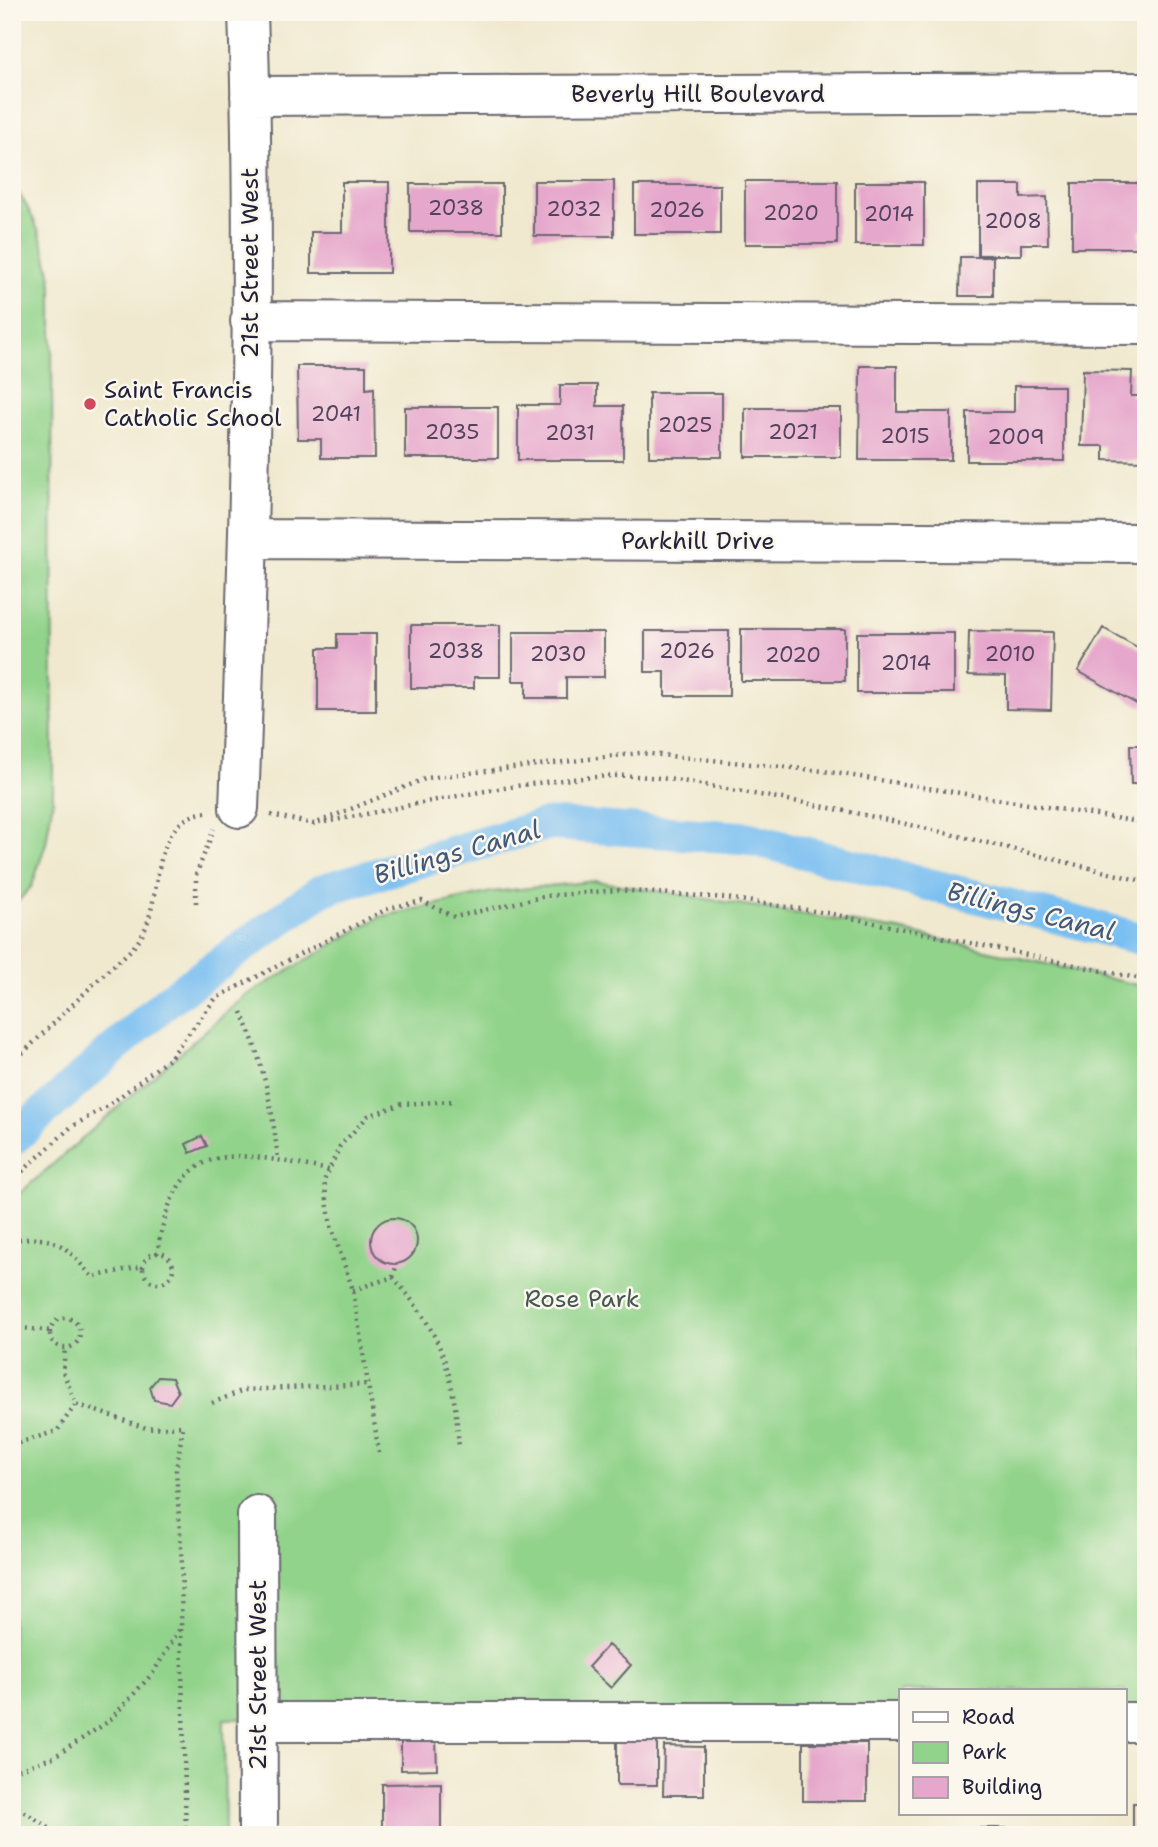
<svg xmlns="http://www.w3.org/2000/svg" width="1158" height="1847" font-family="'Shantell Sans',sans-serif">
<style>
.green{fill:#91d38a;stroke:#5a7a62;stroke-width:2}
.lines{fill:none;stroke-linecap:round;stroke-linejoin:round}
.canal{stroke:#7abff1;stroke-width:33}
.building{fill:#e6a7cc}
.minor-casing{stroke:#6a686f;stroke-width:42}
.path{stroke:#6a686f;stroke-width:4.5;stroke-dasharray:2 5;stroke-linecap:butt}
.minor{stroke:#fff;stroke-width:38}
.poi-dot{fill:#d1495b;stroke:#fbf7ec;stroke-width:2.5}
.labels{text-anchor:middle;stroke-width:5;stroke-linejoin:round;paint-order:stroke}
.number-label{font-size:21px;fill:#53435f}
.street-label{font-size:24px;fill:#22223b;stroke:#fbf7ec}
.poi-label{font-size:24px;fill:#22223b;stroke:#fbf7ec;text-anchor:start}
.park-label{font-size:24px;fill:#435753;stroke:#fbf7ec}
.water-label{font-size:26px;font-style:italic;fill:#41597b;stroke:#fbf7ec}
</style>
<rect width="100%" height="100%" fill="#fbf7ec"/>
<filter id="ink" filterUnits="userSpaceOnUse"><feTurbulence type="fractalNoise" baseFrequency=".0143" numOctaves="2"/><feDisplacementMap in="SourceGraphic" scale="14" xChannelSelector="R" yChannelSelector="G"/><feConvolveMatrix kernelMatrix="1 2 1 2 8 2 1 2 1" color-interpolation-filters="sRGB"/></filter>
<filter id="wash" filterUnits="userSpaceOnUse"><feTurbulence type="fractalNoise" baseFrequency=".00686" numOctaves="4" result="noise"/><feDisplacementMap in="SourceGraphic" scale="28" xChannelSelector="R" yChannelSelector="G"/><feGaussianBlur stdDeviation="1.57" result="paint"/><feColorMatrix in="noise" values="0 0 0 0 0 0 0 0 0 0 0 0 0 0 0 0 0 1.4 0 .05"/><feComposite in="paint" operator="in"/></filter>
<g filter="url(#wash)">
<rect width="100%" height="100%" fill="#f0e9cf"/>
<!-- green -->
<path class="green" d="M 12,184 C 36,215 46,247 52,285 L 53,799 L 46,843 L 32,886 L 12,908 Z
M 596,881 L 899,930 L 1146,987 L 1146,1708 L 1125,1708 L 1125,1691 L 901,1691 L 901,1711 L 224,1719 L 225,1835 L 12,1835 L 12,1200 L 245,996 L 380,917 L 492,892 Z"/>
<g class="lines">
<!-- canal -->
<path class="canal" d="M 12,1140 L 167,1001 L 322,890 L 548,824 L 747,838 L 1146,940"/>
</g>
<g id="blocks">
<!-- building -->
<path class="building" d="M 1085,12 L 1146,12 L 1146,16 L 1085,16 Z
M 534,181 L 614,181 L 614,236 L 534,236 Z
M 745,181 L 837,181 L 837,244 L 745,244 Z
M 342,182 L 389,182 L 389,273 L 311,273 L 311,232 L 342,232 Z
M 855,182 L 924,182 L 924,245 L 855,245 Z
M 1072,183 L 1146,183 L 1146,230 L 1140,230 L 1140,248 L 1072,248 Z
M 410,184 L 502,184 L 502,232 L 410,232 Z
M 634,185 L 720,185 L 720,234 L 634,234 Z
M 978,185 L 1021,185 L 1021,198 L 1047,197 L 1048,244 L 1021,244 L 1021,255 L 978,255 Z
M 960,257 L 993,257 L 993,296 L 959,296 Z
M 297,366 L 366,366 L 366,389 L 374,388 L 375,458 L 321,458 L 321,439 L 298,439 Z
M 860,366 L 897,366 L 897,412 L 951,412 L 951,460 L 859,460 Z
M 1083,370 L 1132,371 L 1131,396 L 1146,396 L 1146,461 L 1104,460 L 1104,446 L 1081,446 Z
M 560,385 L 597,385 L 597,406 L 623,406 L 623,460 L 518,460 L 518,405 L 560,405 Z
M 1014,386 L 1064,386 L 1064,461 L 967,461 L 967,412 L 1014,412 Z
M 649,393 L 722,393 L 722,457 L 649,457 Z
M 405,407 L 498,407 L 498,458 L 405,458 Z
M 745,408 L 841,408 L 841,457 L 745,457 Z
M 411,625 L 500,625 L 500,677 L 474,677 L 474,688 L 411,688 Z
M 1103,628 L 1146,652 L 1146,701 L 1142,707 L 1078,671 Z
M 741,629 L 845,629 L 845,681 L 741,681 Z
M 645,631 L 729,631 L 729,696 L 665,696 L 665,672 L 645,672 Z
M 969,631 L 1053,632 L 1051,710 L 1006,709 L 1006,676 L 968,675 Z
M 513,632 L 604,632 L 604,677 L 566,677 L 566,698 L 526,698 L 526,681 L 513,681 Z
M 857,633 L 954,633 L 954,693 L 857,693 Z
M 337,634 L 376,634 L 376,711 L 318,711 L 318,648 L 337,648 Z
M 1130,745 L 1146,745 L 1146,784 L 1131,784 Z
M 202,1136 L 207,1146 L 190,1153 L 186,1144 Z
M371 1241a23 23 0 1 1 46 0a23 23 0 1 1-46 0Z
M 158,1377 L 172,1378 L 178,1392 L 170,1403 L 154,1400 L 150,1387 Z
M 608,1645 L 631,1665 L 611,1688 L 588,1667 Z
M 436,1739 L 437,1769 L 401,1770 L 401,1740 Z
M 617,1739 L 657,1739 L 657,1785 L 617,1785 Z
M 803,1743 L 867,1743 L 867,1801 L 803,1801 Z
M 664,1746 L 704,1747 L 704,1795 L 663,1795 Z
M 441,1783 L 441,1835 L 382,1835 L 382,1784 Z
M 1133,1803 L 1146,1803 L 1146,1835 L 1133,1835 Z
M 980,1828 L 1032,1828 L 1032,1835 L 980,1835 Z
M 1058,1831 L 1107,1831 L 1107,1835 L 1058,1835 Z
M 670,1832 L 755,1832 L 755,1835 L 670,1835 Z"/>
</g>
</g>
<g filter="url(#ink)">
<use href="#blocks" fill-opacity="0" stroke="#6a686f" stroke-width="2"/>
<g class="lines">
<defs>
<path id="minor" d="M 250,96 L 1146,92
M 250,321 L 1146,325
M 250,539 L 1146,543
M 239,808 C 249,543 257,277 248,12
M 257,1515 L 258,1835
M 258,1722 L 901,1722
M 1125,1722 L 1146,1722"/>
</defs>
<!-- minor casing -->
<use href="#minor" class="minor-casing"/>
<!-- path -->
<path class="path" d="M 271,815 L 314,824 L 427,778 L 640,753 L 823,771 L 1146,823
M 325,822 C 420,804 515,781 612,776 C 658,774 708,786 754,794 C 886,816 1016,850 1146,882
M 196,903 L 196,875 L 214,829
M 242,1012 C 263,1064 272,1103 278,1160
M 12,1063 C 42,1035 71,1006 101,977 C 113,965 129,954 139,940 C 166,901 145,820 207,812
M 12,1181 L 71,1127 L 109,1105 L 170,1058 L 216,998 L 389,908 L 422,901 L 454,917 L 546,896 L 617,890 L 726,898 L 827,913 L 1146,980
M 12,1240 C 57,1235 64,1244 92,1277 L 143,1266
M143 1268a15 15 0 1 1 30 0a15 15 0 1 1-30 0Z
M 157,1254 C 176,1133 232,1151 329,1170
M 393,1277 C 444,1336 454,1373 459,1449
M 353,1290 L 393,1277 L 397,1264
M50 1333a15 15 0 1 1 30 0a15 15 0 1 1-30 0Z
M 12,1327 L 51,1331
M 212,1403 L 244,1390 L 370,1384
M 12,1445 L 57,1431 L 76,1404 L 63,1372 L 65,1348
M 379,1453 L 353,1290 L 331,1226 L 324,1181 L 340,1146 L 368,1116 L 402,1104 L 454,1101
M 181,1629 L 186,1835
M 12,1772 L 54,1757 L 109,1721 L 153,1673 L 181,1627 L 182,1564 L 176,1470 L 183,1426 L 146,1428 L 76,1404
M 12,1804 L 60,1835"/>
<!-- minor -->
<use href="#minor" class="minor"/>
</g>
</g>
<!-- markers -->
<circle class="poi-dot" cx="90" cy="404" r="7"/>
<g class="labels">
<!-- number labels -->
<g class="number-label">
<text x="456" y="215">2038</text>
<text x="574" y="216">2032</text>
<text x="677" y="217">2026</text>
<text x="791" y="220">2020</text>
<text x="889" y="221">2014</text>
<text x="1013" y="228">2008</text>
<text x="336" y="421">2041</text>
<text x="685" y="432">2025</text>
<text x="452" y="439">2035</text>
<text x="793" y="439">2021</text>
<text x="570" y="440">2031</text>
<text x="905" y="443">2015</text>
<text x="1016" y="444">2009</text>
<text x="456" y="658">2038</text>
<text x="687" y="658">2026</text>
<text x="558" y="661">2030</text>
<text x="1010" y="661">2010</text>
<text x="793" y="662">2020</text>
<text x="906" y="670">2014</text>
</g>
<!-- street labels -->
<g class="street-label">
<text x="698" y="102">Beverly Hill Boulevard</text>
<text transform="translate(250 263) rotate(-90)" y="8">21st Street West</text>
<text x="698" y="549">Parkhill Drive</text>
<text transform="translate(258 1675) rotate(-90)" y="8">21st Street West</text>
</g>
<!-- poi labels -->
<g class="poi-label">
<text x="104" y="398">Saint Francis<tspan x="104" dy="28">Catholic School</tspan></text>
</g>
<!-- park labels -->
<g class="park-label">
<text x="582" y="1307">Rose Park</text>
</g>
<!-- water labels -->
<g class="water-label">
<text transform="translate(457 852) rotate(-16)" y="9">Billings Canal</text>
<text transform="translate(1031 911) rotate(14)" y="9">Billings Canal</text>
</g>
</g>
<!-- margin -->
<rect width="1158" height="1847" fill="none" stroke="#fbf7ec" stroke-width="42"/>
<!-- legend -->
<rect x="899" y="1689" width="228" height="126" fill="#fbf7ec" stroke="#a4a2a5" stroke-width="2"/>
<rect x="913" y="1712" width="35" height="10" fill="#ffffff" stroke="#a4a2a5" stroke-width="2"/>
<text x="962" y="1724" font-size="21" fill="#22223b">Road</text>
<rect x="913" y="1742" width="35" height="21" fill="#91d38a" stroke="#a4a2a5" stroke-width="2"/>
<text x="962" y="1759" font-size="21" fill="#22223b">Park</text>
<rect x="913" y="1777" width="35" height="21" fill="#e6a7cc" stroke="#a4a2a5" stroke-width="2"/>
<text x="962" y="1794" font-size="21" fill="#22223b">Building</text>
</svg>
